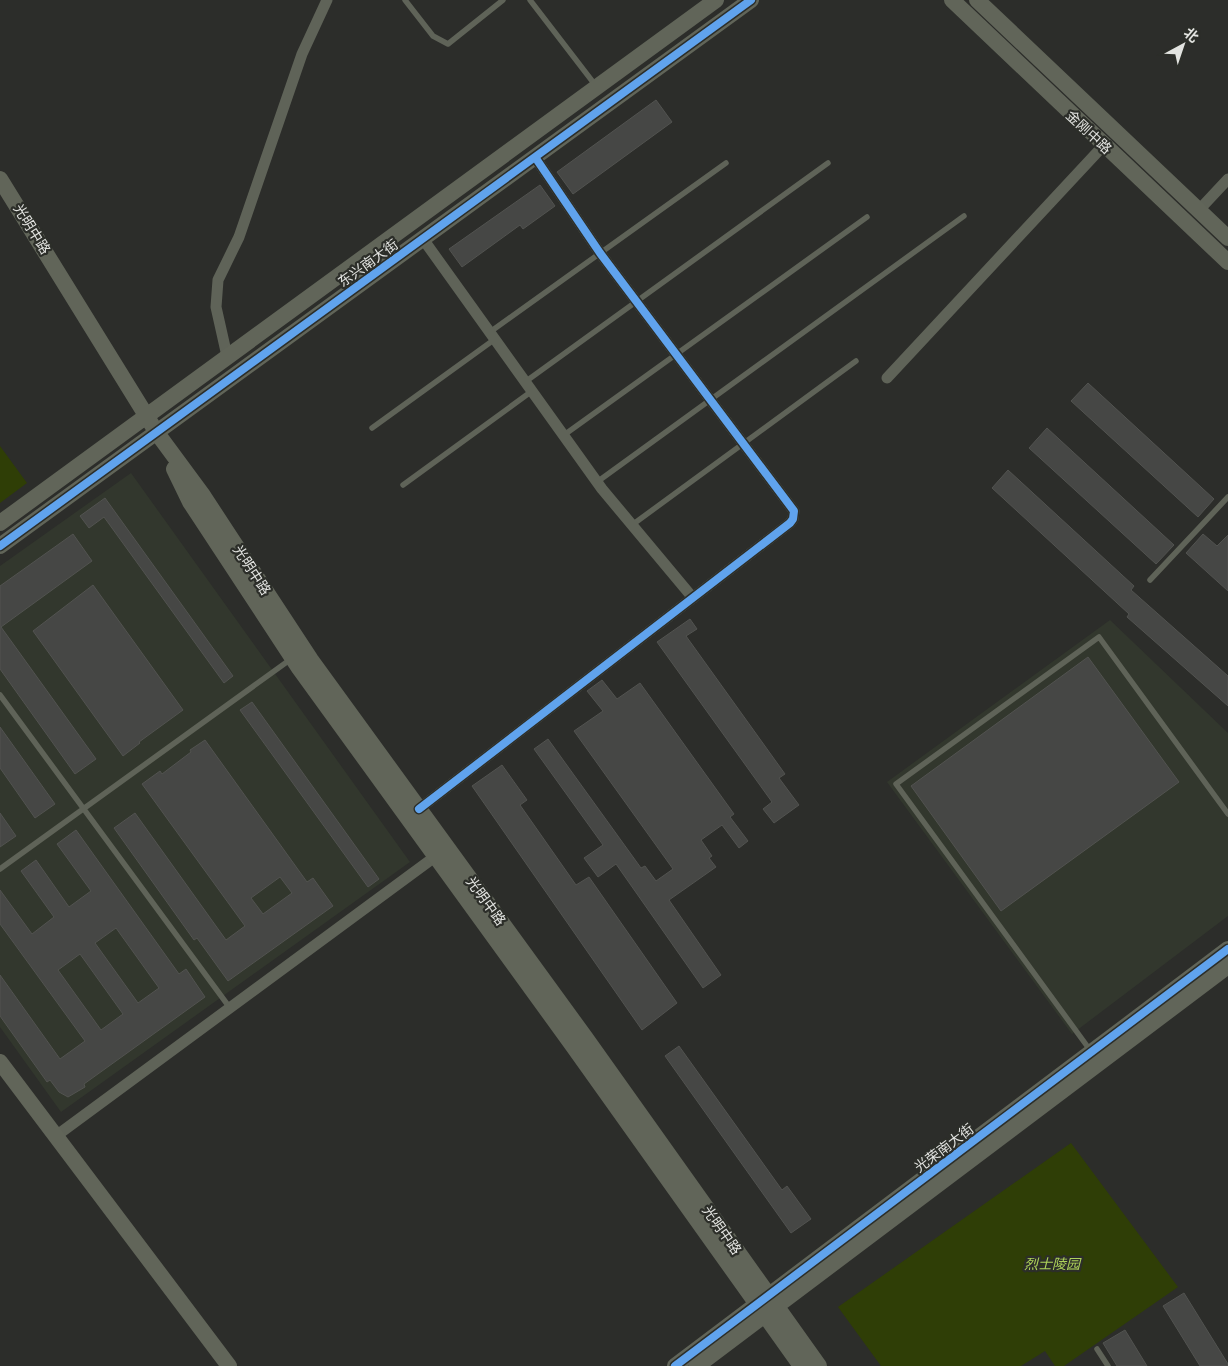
<svg xmlns="http://www.w3.org/2000/svg" width="1228" height="1366" font-family="Merriweather,'Noto Sans SC',serif">
<style>
.built{fill:#32372d}
.green{fill:#2f3e06}
.building{fill:#464745;stroke:#525350;fill-rule:evenodd}
.lines{fill:none;stroke-linecap:round;stroke-linejoin:round}
.lane{stroke:#5f6358;stroke-width:5.5}
.street{stroke:#5f6358;stroke-width:11}
.secondary{stroke:#616559;stroke-width:16}
.cycleway-casing{stroke:#2c2e29;stroke-width:11}
.cycleway{stroke:#60a3ed;stroke-width:8}
.labels{text-anchor:middle;stroke-width:4.5;stroke-linejoin:round;paint-order:stroke}
.street-label{font-size:14px;fill:#e2e3e0;stroke:#2c2e29}
.park-label{font-size:14px;font-style:italic;fill:#aed35a;stroke:#2c2e29}
</style>
<rect width="100%" height="100%" fill="#2c2d2a"/>
<!-- built -->
<path class="built" d="M 131,473 L 410,862 L 61,1112 L 0,1027 L 0,566 Z
M 1110,620 L 1228,733 L 1228,916 L 1072,1034 L 887,782 Z"/>
<!-- green -->
<path class="green" d="M 0,446 L 27,483 L 0,503 Z
M 1071,1143 L 1178,1287 L 1064,1366 L 1055,1366 L 1045,1351 L 1021,1366 L 881,1366 L 838,1307 Z"/>
<!-- building -->
<path class="building" d="M 656,100 L 672,122 L 573,194 L 557,172 Z
M 540,185 L 555,206 L 523,229 L 520,225 L 462,267 L 449,249 Z
M 1088,383 L 1214,499 L 1198,517 L 1071,401 Z
M 1047,428 L 1174,545 L 1156,564 L 1029,448 Z
M 1008,470 L 1134,586 L 1131,590 L 1228,676 L 1228,706 L 1127,617 L 1129,614 L 992,488 Z
M 105,498 L 233,676 L 224,683 L 104,517 L 89,528 L 80,516 Z
M 73,534 L 92,561 L 1,627 L 96,759 L 75,774 L 0,669 L 0,586 Z
M 1203,534 L 1217,546 L 1228,535 L 1228,591 L 1186,553 Z
M 93,585 L 183,710 L 139,742 L 140,743 L 123,756 L 33,631 Z
M 690,619 L 697,629 L 686,636 L 785,774 L 779,778 L 799,805 L 774,823 L 763,809 L 772,802 L 657,642 Z
M 1088,657 L 1179,782 L 1001,911 L 911,786 Z
M 602,680 L 617,699 L 640,683 L 734,814 L 730,817 L 748,841 L 739,848 L 722,825 L 701,840 L 712,856 L 709,858 L 716,867 L 669,900 L 721,975 L 703,988 L 616,864 L 598,877 L 584,858 L 603,845 L 534,749 L 548,739 L 641,868 L 645,866 L 656,881 L 673,869 L 574,731 L 603,711 L 587,691 Z
M 252,702 L 379,879 L 368,887 L 240,710 Z
M 0,727 L 55,804 L 35,818 L 0,768 Z
M 205,740 L 307,882 L 313,878 L 333,906 L 228,981 L 197,938 L 194,940 L 114,828 L 135,813 L 226,940 L 245,926 L 142,784 L 160,771 L 162,774 L 191,752 L 190,750 ZM 280,877 L 292,893 L 263,914 L 251,898 Z
M 502,765 L 527,800 L 520,805 L 576,885 L 589,877 L 677,1003 L 642,1030 L 472,786 Z
M 0,813 L 16,836 L 0,847 Z
M 76,830 L 179,974 L 186,969 L 205,997 L 84,1084 L 85,1087 L 68,1097 L 59,1092 L 50,1080 L 47,1082 L 0,1016 L 0,975 L 60,1059 L 85,1041 L 0,924 L 0,890 L 32,934 L 54,917 L 21,871 L 36,860 L 69,907 L 91,891 L 57,844 ZM 116,928 L 159,988 L 138,1003 L 95,943 ZM 80,954 L 123,1014 L 101,1030 L 58,970 Z
M 679,1046 L 782,1190 L 787,1186 L 811,1219 L 791,1233 L 665,1056 Z
M 1184,1293 L 1228,1364 L 1228,1366 L 1200,1366 L 1163,1306 Z
M 1125,1330 L 1147,1366 L 1117,1366 L 1103,1343 Z"/>
<g class="lines">
<!-- lane -->
<path class="lane" d="M 405,0 L 433,36 L 448,44 L 503,0
M 530,0 L 596,86
M 490,332 L 726,163
M 525,382 L 828,163
M 372,428 L 495,339
M 564,435 L 867,217
M 597,482 L 964,216
M 403,485 L 532,391
M 632,525 L 856,361
M 1150,580 L 1228,497
M 0,695 L 230,1008
M 0,869 L 291,659
M 1090,1050 L 896,784 L 1099,637 L 1228,814
M 1097,1349 L 1108,1366"/>
<!-- street -->
<path class="street" d="M 1199,210 L 1228,179
M 423,239 L 602,489 L 693,598
M 227,356 L 216,307 L 218,280 L 239,237 L 302,54 L 327,0
M 887,378 L 1104,145
M 419,809 L 790,523 L 793,519 L 794,511 L 600,253 L 535,157
M 56,1136 L 436,856"/>
<!-- secondary -->
<path class="secondary" d="M 952,0 L 1228,262
M 977,0 L 1228,238
M 0,179 L 157,433 L 202,494 L 311,660 L 585,1037 L 819,1366
M 174,469 L 190,502 L 299,668 L 573,1046 L 801,1366
M 0,523 L 716,0
M 0,546 L 751,0
M 0,1062 L 229,1366
M 675,1366 L 1228,949
M 697,1366 L 1228,966"/>
<defs>
<path id="cycleway" d="M 0,546 L 751,0
M 419,809 L 790,523 L 793,519 L 794,511 L 600,253 L 535,157
M 675,1366 L 1228,949"/>
</defs>
<!-- cycleway casing -->
<use href="#cycleway" class="cycleway-casing"/>
<!-- cycleway -->
<use href="#cycleway" class="cycleway"/>
</g>
<g class="labels">
<!-- street labels -->
<g class="street-label">
<text transform="translate(1089 132) rotate(43)" y="5">金刚中路</text>
<text transform="translate(32 229) rotate(58)" y="5">光明中路</text>
<text transform="translate(368 263) rotate(-36)" y="5">东兴南大街</text>
<text transform="translate(252 570) rotate(57)" y="5">光明中路</text>
<text transform="translate(486 901) rotate(54)" y="5">光明中路</text>
<text transform="translate(944 1148) rotate(-37)" y="5">光荣南大街</text>
<text transform="translate(722 1230) rotate(55)" y="5">光明中路</text>
</g>
<!-- park labels -->
<g class="park-label">
<text x="1052" y="1269">烈士陵园</text>
</g>
</g>
<!-- north arrow -->
<g transform="translate(1183 45) rotate(40)" stroke="#2c2e29" stroke-width="4" paint-order="stroke">
<path d="M0-4L9 19L0 12L-9 19Z" fill="#e2e3e0"/>
<text y="-8" font-size="14" font-weight="bold" text-anchor="middle" fill="#e2e3e0">北</text>
</g>
</svg>
